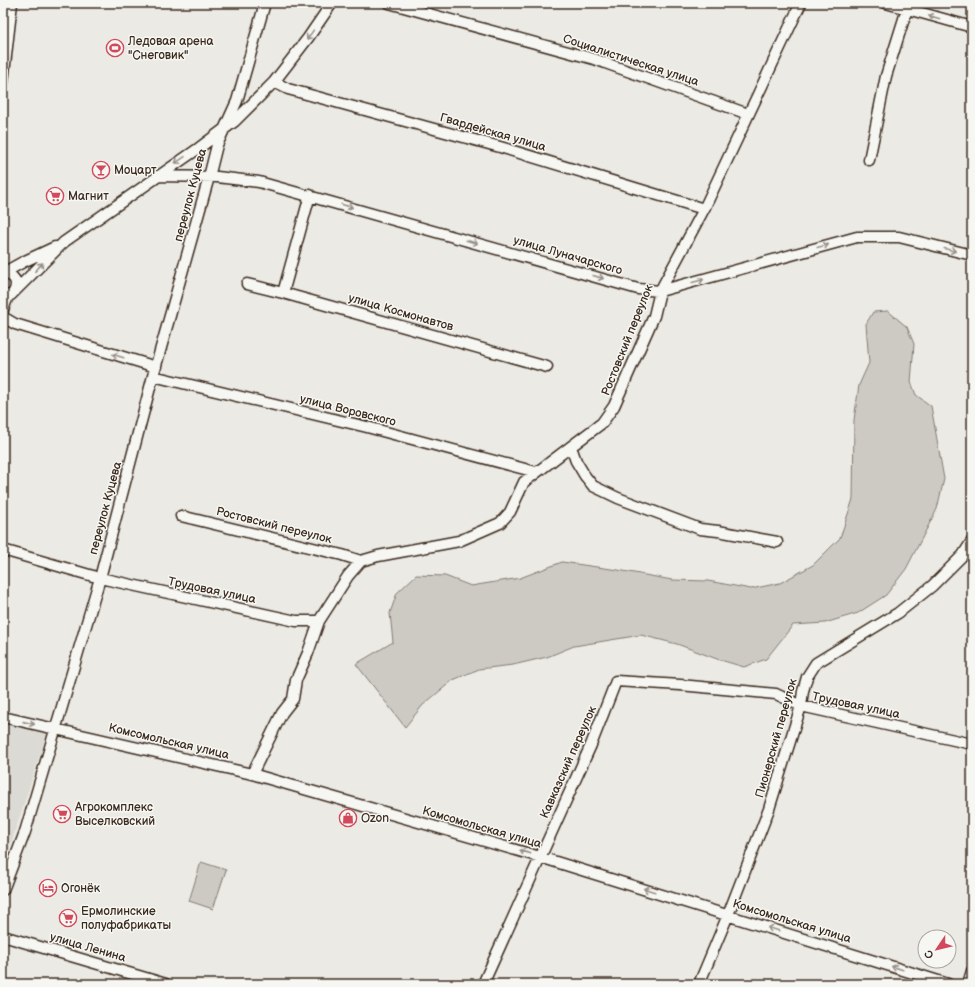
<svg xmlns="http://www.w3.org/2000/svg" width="975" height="987" font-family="'Balsamiq Sans',sans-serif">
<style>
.built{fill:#dcdad4}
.green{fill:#cdcac4;stroke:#847a71}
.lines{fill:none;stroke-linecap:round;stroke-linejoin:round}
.minor-casing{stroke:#3b2a1e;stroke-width:13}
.minor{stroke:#f6f6f2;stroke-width:10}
.oneway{stroke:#989088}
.labels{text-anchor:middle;stroke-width:3;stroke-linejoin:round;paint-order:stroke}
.poi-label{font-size:12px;fill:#3b2a1e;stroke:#f6f6f2;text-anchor:start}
.street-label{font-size:12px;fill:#3b2a1e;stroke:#f6f6f2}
</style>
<rect width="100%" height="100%" fill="#ebeae5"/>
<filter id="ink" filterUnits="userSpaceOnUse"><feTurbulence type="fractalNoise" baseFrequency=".025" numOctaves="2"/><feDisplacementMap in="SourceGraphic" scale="8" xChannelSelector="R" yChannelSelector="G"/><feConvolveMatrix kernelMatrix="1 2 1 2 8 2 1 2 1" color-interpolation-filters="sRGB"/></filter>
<g filter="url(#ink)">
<!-- built -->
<path class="built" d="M 3,721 L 48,730 L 4,865 L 3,865 Z"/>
<!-- green -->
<path class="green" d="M 888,311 L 907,327 L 914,344 L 911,382 L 916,395 L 931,406 L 944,479 L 937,509 L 906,569 L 886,595 L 858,613 L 825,623 L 793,625 L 766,659 L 744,667 L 717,659 L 677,644 L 641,635 L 574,646 L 547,657 L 513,665 L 479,669 L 453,680 L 423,705 L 405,727 L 356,664 L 393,642 L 390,613 L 397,593 L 416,575 L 445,576 L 471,586 L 520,578 L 562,562 L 618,570 L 672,580 L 708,581 L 751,589 L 780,583 L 813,565 L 840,538 L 853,499 L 854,420 L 859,385 L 869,363 L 866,324 L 873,312 Z
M 201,862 L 226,870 L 213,909 L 189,901 Z"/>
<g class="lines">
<defs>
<path id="minor" d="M 389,3 L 594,59 L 748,114
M 886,3 L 972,27
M 3,82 L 12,3
M 274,82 L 288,89 L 500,147 L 704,209
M 869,160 L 886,76 L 907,9
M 157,176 L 217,177 L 259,182 L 638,289 L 660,291 L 857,237 L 899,237 L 972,255
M 3,273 L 23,262 L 55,247
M 3,274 C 14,274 19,282 14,292
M 247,284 L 283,293 L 547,367
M 283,293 L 310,195
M 3,296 L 11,295 L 64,242 L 199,148 L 235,121 L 274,82 L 308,38 L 332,3
M 3,310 L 8,296
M 3,317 L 15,324 L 156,367
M 153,376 L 367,427 L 536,472
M 571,447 L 576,461 L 585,476 L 593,486 L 618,498 L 700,529 L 718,531 L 777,542
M 181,516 L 342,555 L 361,561
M 3,550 L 93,576
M 100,578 L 296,621 L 319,621
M 3,717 L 252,774 L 540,857 L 948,984
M 252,774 L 282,713 L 293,699 L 296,680 L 308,653 L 319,621 L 348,576 L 361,561 L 378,556 L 459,541 L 500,523 L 510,512 L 524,482 L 602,423 L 614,406 L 654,316 L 660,291 L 704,209 L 801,3
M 3,890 L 25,832 L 100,578 L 153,376 L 209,177 L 217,145 L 237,101 L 265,3
M 3,936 L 166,984
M 483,984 L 591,745 L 616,681 L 680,685 L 776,694 L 801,706 L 972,744
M 699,984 L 728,915 L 769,809 L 801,706 L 803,691 L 807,677 L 816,663 L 898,613 L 932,586 L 963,555 L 972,541
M 968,984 L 972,971"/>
</defs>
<!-- minor casing -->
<use href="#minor" class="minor-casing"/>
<!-- minor -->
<use href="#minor" class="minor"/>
</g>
<!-- one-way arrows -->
<defs><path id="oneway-shaft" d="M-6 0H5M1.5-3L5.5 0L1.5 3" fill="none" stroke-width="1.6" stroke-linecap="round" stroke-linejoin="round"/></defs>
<g class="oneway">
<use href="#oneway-shaft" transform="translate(934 17) rotate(-164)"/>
<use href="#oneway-shaft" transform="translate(310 35) rotate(125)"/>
<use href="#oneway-shaft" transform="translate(180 160) rotate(146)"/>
<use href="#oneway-shaft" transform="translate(347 206) rotate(16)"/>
<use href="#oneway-shaft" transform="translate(472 242) rotate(16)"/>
<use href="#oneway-shaft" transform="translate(823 246) rotate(-15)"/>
<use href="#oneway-shaft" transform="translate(950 250) rotate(14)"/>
<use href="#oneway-shaft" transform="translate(39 267) rotate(-47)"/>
<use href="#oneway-shaft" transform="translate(598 277) rotate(16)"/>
<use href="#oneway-shaft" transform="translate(698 281) rotate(-15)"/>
<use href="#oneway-shaft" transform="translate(118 356) rotate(-163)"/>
<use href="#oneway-shaft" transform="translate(29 723) rotate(13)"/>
<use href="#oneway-shaft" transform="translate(525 852) rotate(-164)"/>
<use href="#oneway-shaft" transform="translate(649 890) rotate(-163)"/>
<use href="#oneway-shaft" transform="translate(773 929) rotate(-163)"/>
<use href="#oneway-shaft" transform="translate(897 968) rotate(-163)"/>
</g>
</g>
<!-- icons -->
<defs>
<symbol id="stadium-ring" viewBox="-11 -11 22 22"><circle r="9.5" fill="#f6f6f2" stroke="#d1495b" stroke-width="1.5"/><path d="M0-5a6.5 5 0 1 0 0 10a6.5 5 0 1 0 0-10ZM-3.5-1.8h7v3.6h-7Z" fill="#d1495b"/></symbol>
<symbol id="bar-ring" viewBox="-11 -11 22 22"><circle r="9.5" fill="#f6f6f2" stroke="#d1495b" stroke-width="1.5"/><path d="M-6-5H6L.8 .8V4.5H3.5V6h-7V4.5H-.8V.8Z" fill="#d1495b"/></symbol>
<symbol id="supermarket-ring" viewBox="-11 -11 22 22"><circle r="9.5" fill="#f6f6f2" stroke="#d1495b" stroke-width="1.5"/><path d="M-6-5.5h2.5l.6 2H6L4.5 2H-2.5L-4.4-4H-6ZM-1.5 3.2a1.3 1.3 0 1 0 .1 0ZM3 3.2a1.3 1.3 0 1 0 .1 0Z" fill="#d1495b"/></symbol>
<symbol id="shop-ring" viewBox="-11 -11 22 22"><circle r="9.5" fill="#f6f6f2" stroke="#d1495b" stroke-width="1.5"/><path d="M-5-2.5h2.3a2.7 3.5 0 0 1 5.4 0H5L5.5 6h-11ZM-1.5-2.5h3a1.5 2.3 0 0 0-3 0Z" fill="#d1495b"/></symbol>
<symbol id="hotel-ring" viewBox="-11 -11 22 22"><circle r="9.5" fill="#f6f6f2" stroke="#d1495b" stroke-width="1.5"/><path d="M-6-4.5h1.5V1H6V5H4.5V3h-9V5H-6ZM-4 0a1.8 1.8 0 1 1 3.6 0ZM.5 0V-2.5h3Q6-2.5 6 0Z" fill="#d1495b"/></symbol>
</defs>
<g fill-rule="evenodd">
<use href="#stadium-ring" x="105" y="38" width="20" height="20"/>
<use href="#bar-ring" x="91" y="160" width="20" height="20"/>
<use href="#supermarket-ring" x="45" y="186" width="20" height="20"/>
<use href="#supermarket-ring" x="52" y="804" width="20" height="20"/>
<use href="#shop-ring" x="338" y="808" width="20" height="20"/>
<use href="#hotel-ring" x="38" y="878" width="20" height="20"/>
<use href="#supermarket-ring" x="58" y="908" width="20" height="20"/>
</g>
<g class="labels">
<!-- poi labels -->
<g class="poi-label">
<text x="128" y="45">Ледовая арена<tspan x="128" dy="14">"Снеговик"</tspan></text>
<text x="114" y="174">Моцарт</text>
<text x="68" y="200">Магнит</text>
<text x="75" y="811">Агрокомплекс<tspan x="75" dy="14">Выселковский</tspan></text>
<text x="361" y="822">Ozon</text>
<text x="61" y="892">Огонёк</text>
<text x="81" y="915">Ермолинские<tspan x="81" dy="14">полуфабрикаты</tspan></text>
</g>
<!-- street labels -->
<g class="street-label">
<text transform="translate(631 60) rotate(18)" y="4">Социалистическая улица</text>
<text transform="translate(493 132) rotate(16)" y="4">Гвардейская улица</text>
<text transform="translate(190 195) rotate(-75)" y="4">переулок Куцева</text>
<text transform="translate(568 255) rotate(16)" y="4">улица Луначарского</text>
<text transform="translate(401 312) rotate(16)" y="4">улица Космонавтов</text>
<text transform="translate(627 340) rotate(-68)" y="4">Ростовский переулок</text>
<text transform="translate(348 410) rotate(14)" y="4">улица Воровского</text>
<text transform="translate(105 508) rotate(-75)" y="4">переулок Куцева</text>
<text transform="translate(274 525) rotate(14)" y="4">Ростовский переулок</text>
<text transform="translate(212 590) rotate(12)" y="4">Трудовая улица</text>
<text transform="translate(856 705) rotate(12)" y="4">Трудовая улица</text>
<text transform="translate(776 738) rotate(-74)" y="4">Пионерский переулок</text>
<text transform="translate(169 741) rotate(13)" y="4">Комсомольская улица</text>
<text transform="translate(568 762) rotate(-66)" y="4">Кавказский переулок</text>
<text transform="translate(482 827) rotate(16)" y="4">Комсомольская улица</text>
<text transform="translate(792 921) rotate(17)" y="4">Комсомольская улица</text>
<text transform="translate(88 947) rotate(16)" y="4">улица Ленина</text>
</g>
</g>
<!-- margin -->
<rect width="975" height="987" fill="none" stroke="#f6f6f2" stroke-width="16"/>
<rect x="8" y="8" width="959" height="971" fill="none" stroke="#3b2a1e" stroke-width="1.5" filter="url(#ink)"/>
<!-- north arrow -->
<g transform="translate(937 949) rotate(235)"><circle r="19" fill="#f6f6f2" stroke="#aba49d"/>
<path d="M0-3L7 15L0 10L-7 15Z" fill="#d1495b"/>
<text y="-6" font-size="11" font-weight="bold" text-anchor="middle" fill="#3b2a1e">С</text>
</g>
</svg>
